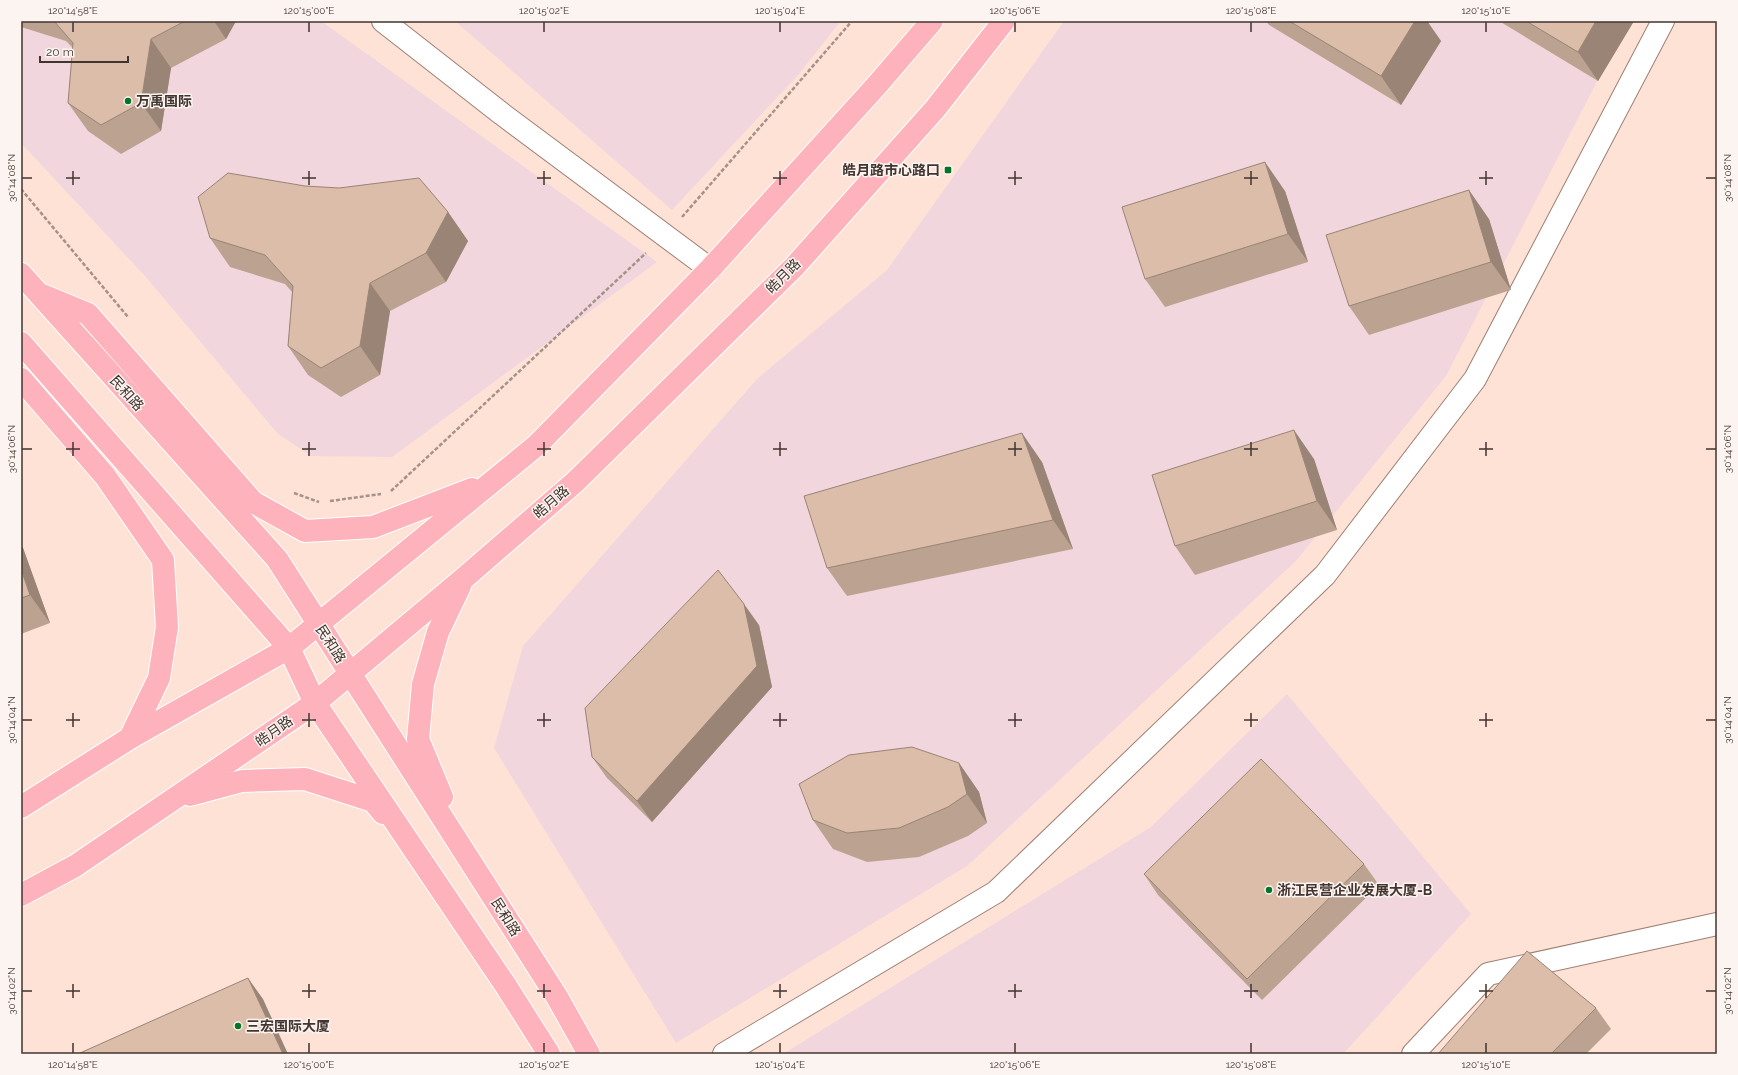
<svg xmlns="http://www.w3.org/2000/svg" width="1738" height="1075" font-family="Raleway,'Noto Sans SC',sans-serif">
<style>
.commercial{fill:#f1d7dd}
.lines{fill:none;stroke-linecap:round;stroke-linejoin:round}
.minor-casing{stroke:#9f7f72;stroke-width:24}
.major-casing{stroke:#fff;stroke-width:24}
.path{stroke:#a69188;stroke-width:2.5;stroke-dasharray:4 2;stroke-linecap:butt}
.minor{stroke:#fff;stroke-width:22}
.major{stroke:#feb3bc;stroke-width:22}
.wall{fill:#bca391}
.shaded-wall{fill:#998476}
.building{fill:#dbbda9;stroke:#998476}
.ticks{fill:none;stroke:#42352f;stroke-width:1.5}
.poi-dot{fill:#067427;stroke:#fbf4f1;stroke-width:1.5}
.labels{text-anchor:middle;stroke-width:3;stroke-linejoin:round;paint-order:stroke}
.poi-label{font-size:14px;font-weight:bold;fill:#42352f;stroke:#fbf4f1;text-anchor:start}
.street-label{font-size:14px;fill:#42352f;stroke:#fbf4f1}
.neatline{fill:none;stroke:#42352f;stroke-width:1.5}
.ticks-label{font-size:10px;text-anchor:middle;fill:#42352f}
</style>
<rect width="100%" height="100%" fill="#fee2d6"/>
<!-- commercial -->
<path class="commercial" d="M 21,21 L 321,21 L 657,262 L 392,457 L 311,456 L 278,434 L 145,276 L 21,143 Z
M 455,21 L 841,21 L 798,75 L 672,210 Z
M 1064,21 L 1628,21 L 1446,376 L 1296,561 L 967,866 L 676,1043 L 494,748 L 523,646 L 757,379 L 887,270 Z
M 1287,694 L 1471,914 L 1343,1054 L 783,1054 L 1151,827 Z"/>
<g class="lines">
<defs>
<path id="minor" d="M 383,21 L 502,114 L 710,269
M 724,1054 L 996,892 L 1325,575 L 1475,379 L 1663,21
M 1413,1054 L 1488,974 L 1717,924"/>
<path id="major" d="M 21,274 L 277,559 L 557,997 L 589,1054
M 42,295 L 88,314 L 253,502 L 305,531 L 373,527 L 472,489
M 21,343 L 289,648 L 315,703 L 506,986 L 549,1054
M 21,379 L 105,476 L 163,560 L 167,627 L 159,678 L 130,738
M 190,795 L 242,781 L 305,779 L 373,801 L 383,813
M 442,797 L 418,739 L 423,684 L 438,632 L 460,586
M 21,807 L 130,738 L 289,648 L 537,445 L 710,269 L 877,85 L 932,21
M 21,895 L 75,866 L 315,703 L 463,579 L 575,482 L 794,267 L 935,109 L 1004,21"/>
</defs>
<!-- minor casing -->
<use href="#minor" class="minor-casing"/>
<!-- major casing -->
<use href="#major" class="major-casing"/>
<!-- path -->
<path class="path" d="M 21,189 L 128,317
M 682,217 L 852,21
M 391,491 L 646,253
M 294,493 L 319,502
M 330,501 L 381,494"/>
<!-- minor -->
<use href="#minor" class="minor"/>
<!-- major -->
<use href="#major" class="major"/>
</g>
<!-- wall -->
<path class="wall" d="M 21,21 L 236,21 L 226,39 L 171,68 L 161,131 L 121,154 L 88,131 L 68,103 L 73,48 L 66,41 L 21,27 Z
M 1266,21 L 1427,21 L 1441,41 L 1401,105 L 1269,25 Z
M 1499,21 L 1634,21 L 1598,81 Z
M 1285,191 L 1308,262 L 1165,307 L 1145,279 Z
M 448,212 L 468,241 L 446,282 L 390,311 L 380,375 L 341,397 L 308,375 L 288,346 L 292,292 L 285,284 L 230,267 L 210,238 Z
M 1489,219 L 1511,290 L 1369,335 L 1349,306 Z
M 1314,459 L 1337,530 L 1195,575 L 1175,546 Z
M 1042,462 L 1073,549 L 847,596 L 827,568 Z
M 21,546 L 23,548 L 50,623 L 21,634 Z
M 759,625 L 772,687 L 652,822 L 607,778 L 592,757 Z
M 959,763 L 979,792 L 987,823 L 968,836 L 919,857 L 867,862 L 833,849 L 813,820 Z
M 1364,864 L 1379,885 L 1262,1000 L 1158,895 L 1144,874 Z
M 1596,1008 L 1611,1029 L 1586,1054 L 1438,1054 Z"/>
<!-- shaded-wall -->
<path class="shaded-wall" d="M 214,21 L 236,21 L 226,39 Z
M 1415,21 L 1427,21 L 1441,41 L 1401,105 L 1381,76 Z
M 1596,21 L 1634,21 L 1598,81 L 1578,52 Z
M 151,39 L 171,68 L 161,131 L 141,103 Z
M 1265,162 L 1285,191 L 1308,262 L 1288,234 Z
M 1469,190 L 1489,219 L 1511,290 L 1491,262 Z
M 448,212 L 468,241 L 446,282 L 426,253 Z
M 370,283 L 390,311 L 380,375 L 360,346 Z
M 1294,430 L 1314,459 L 1337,530 L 1317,501 Z
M 1022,433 L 1042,462 L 1073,549 L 1053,520 Z
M 21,546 L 23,548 L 50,623 L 30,595 L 21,569 Z
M 744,604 L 759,625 L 772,687 L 652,822 L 637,801 Z
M 959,763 L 979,792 L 987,823 L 967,794 Z
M 248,978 L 263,999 L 288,1054 L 283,1054 Z"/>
<!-- building -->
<path class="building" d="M 54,21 L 185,21 L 151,39 L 141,103 L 101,125 L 68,103 L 73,43 Z
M 1289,21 L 1415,21 L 1381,76 Z
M 1526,21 L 1596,21 L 1578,52 Z
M 1265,162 L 1288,234 L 1145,279 L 1122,207 Z
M 228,173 L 305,186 L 339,188 L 419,178 L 448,212 L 426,253 L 370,283 L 360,346 L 321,368 L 288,346 L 293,286 L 265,255 L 210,238 L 198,197 Z
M 1469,190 L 1491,262 L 1349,306 L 1326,235 Z
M 1294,430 L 1317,501 L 1175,546 L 1152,475 Z
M 1022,433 L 1053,520 L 827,568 L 804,496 Z
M 21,569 L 30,595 L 21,598 Z
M 718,570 L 744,604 L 757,666 L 637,801 L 592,757 L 585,708 Z
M 912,747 L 959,763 L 967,794 L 948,807 L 899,828 L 847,833 L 813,820 L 799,784 L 849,755 Z
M 1261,759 L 1364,864 L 1247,979 L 1144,874 Z
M 1527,951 L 1596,1008 L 1551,1054 L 1438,1054 Z
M 248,978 L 283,1054 L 80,1054 L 80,1053 Z"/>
<!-- ticks -->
<path class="ticks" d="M 73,22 L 73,32M 309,22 L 309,32M 544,22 L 544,32M 780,22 L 780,32M 1015,22 L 1015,32M 1251,22 L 1251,32M 1486,22 L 1486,32M 73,171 L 73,185M 309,171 L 309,185M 544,171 L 544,185M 780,171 L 780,185M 1015,171 L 1015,185M 1251,171 L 1251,185M 1486,171 L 1486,185M 22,178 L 32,178M 66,178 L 80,178M 302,178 L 316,178M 537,178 L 551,178M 773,178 L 787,178M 1008,178 L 1022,178M 1244,178 L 1258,178M 1479,178 L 1493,178M 1706,178 L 1716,178M 73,442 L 73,456M 309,442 L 309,456M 544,442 L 544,456M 780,442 L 780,456M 1015,442 L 1015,456M 1251,442 L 1251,456M 1486,442 L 1486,456M 22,449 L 32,449M 66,449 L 80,449M 302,449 L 316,449M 537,449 L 551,449M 773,449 L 787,449M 1008,449 L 1022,449M 1244,449 L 1258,449M 1479,449 L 1493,449M 1706,449 L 1716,449M 73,713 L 73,727M 309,713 L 309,727M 544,713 L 544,727M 780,713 L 780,727M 1015,713 L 1015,727M 1251,713 L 1251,727M 1486,713 L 1486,727M 22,720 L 32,720M 66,720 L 80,720M 302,720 L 316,720M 537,720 L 551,720M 773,720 L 787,720M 1008,720 L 1022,720M 1244,720 L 1258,720M 1479,720 L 1493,720M 1706,720 L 1716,720M 73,984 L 73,998M 309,984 L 309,998M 544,984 L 544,998M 780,984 L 780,998M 1015,984 L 1015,998M 1251,984 L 1251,998M 1486,984 L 1486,998M 22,991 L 32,991M 66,991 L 80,991M 302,991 L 316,991M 537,991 L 551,991M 773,991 L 787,991M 1008,991 L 1022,991M 1244,991 L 1258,991M 1479,991 L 1493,991M 1706,991 L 1716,991M 73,1043 L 73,1053M 309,1043 L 309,1053M 544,1043 L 544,1053M 780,1043 L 780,1053M 1015,1043 L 1015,1053M 1251,1043 L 1251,1053M 1486,1043 L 1486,1053"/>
<!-- markers -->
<g class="poi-dot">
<circle cx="128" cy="101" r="4"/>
<rect x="944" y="166" width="8" height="8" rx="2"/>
<circle cx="1269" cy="890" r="4"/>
<circle cx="238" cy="1026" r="4"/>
</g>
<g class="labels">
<!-- poi labels -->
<g class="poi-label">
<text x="136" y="106">万禹国际</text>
<text x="940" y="175" text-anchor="end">皓月路市心路口</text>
<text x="1277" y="895">浙江民营企业发展大厦-B</text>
<text x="246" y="1031">三宏国际大厦</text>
</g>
<!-- street labels -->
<g class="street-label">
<text transform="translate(783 276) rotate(-45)" y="5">皓月路</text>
<text transform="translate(127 393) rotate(48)" y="5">民和路</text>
<text transform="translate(551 502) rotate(-41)" y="5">皓月路</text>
<text transform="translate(331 644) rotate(57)" y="5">民和路</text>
<text transform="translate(274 731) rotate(-35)" y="5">皓月路</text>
<text transform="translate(506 917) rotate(58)" y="5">民和路</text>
</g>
</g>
<!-- border -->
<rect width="1738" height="1075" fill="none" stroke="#fbf4f1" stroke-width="44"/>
<!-- scale -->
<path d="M40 56v6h88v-6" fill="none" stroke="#42352f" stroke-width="2"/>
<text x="46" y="56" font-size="12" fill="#42352f" stroke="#fbf4f1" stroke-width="3" paint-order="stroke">20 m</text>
<rect x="22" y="22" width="1694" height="1031" class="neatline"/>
<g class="ticks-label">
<text x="73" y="14">120°14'58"E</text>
<text x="309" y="14">120°15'00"E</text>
<text x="544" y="14">120°15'02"E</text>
<text x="780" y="14">120°15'04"E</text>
<text x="1015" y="14">120°15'06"E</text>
<text x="1251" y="14">120°15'08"E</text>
<text x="1486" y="14">120°15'10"E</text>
<text transform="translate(11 178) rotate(-90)" y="4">30°14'08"N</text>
<text transform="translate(1727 178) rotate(-90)" y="4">30°14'08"N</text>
<text transform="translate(11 449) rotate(-90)" y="4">30°14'06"N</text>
<text transform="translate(1727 449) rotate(-90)" y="4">30°14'06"N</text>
<text transform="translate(11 720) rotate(-90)" y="4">30°14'04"N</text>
<text transform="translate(1727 720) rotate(-90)" y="4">30°14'04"N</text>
<text transform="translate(11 991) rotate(-90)" y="4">30°14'02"N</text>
<text transform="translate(1727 991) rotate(-90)" y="4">30°14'02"N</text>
<text x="73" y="1068">120°14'58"E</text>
<text x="309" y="1068">120°15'00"E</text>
<text x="544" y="1068">120°15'02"E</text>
<text x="780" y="1068">120°15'04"E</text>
<text x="1015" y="1068">120°15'06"E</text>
<text x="1251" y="1068">120°15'08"E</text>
<text x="1486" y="1068">120°15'10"E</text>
</g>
</svg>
